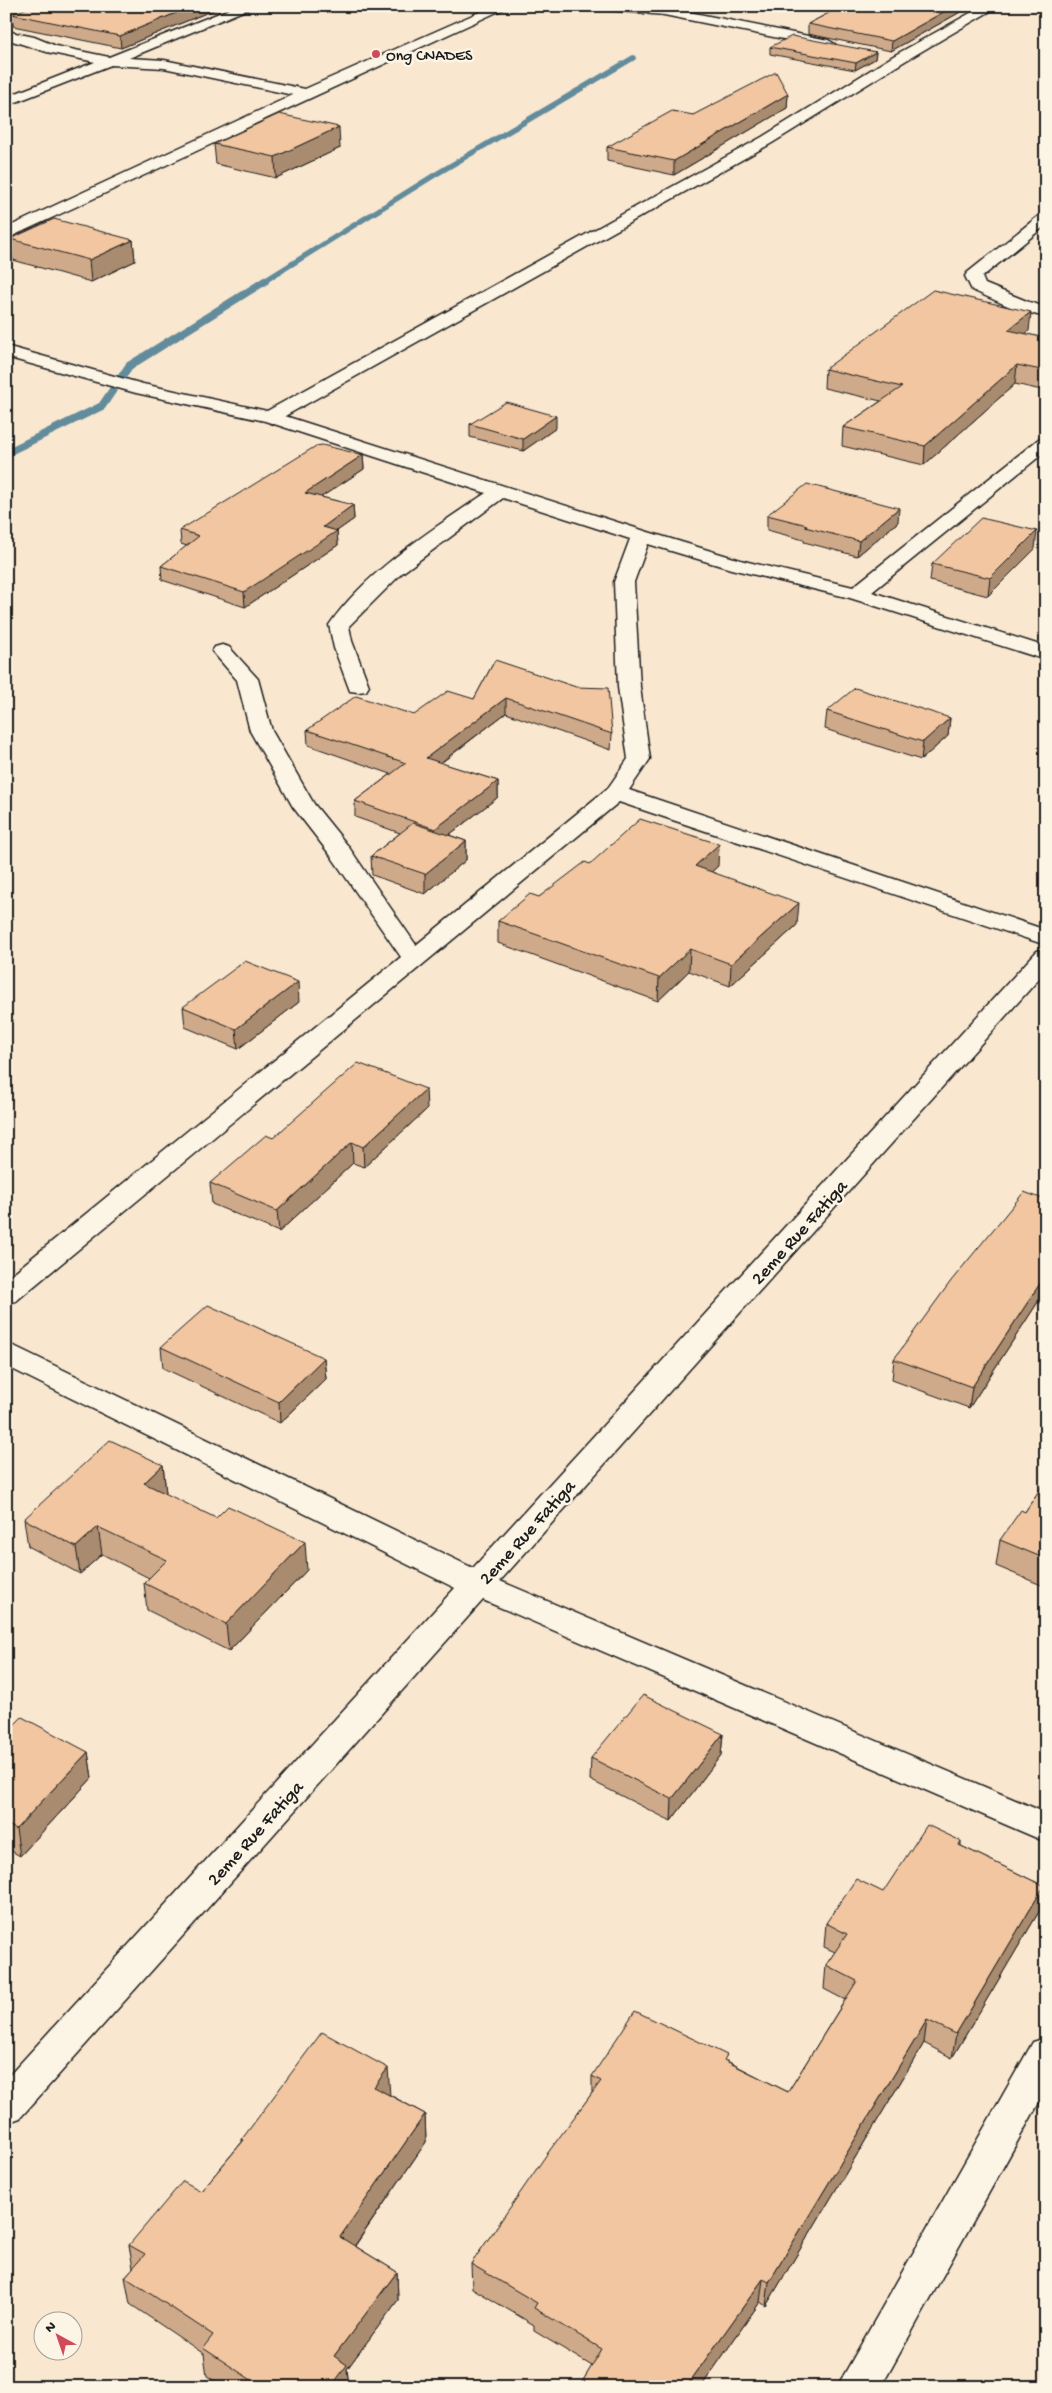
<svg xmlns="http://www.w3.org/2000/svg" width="1052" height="2393" font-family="'Gochi Hand',sans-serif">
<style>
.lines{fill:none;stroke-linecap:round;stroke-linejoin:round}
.stream-far1{stroke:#628c9c;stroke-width:5.5}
.stream{stroke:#628c9c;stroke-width:8}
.minor-casing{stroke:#1c1c1c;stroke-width:3}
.minor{fill:#fcf5e5;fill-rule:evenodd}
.wall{fill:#cfaa8a;stroke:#1c1c1c}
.shaded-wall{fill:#a98b70;stroke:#1c1c1c}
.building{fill:#f1c6a0;stroke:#1c1c1c}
.poi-dot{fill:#d1495b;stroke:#fcf5e5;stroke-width:2}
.labels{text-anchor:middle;stroke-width:5;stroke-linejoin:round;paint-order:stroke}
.far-poi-label{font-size:16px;fill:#1c1c1c;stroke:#fcf5e5;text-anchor:start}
.street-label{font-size:19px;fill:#1c1c1c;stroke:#fcf5e5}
</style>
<rect width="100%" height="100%" fill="#f9e7d0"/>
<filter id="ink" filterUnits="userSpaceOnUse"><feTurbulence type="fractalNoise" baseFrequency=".02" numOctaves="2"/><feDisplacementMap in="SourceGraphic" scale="10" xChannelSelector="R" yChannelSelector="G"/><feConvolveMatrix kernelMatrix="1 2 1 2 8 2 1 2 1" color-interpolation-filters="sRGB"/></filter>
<g filter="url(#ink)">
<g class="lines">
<!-- stream-far1 -->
<path class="stream-far1" d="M 263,282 L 433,176 L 633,58"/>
<!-- stream -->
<path class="stream" d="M 6,453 L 102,406 L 129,366 L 265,281"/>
<defs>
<path id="minor" d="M 6,6 L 16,6 L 6,12 Z
M 237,6 L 255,6 L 129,58 L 164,60 L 305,89 L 493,6 L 510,6 L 6,239 L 6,228 L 293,95 L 164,68 L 111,65 L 6,106 L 6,97 L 95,62 L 47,52 L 6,39 L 6,31 L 34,37 L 56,46 L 109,57 Z
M 602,6 L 664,7 L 828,40 L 835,44 L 828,48 L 664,15 L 608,10 Z
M 983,6 L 999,6 L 905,61 L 772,143 L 285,416 L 648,532 L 744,561 L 853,587 L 1040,438 L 1046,437 L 1046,451 L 872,592 L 1046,647 L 1046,660 L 850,598 L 731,569 L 648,544 L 634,582 L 640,687 L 650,759 L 629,790 L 1046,930 L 1046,945 L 619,802 L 16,1301 L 6,1303 L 6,1279 L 401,957 L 331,856 L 293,807 L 250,731 L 237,680 L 212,651 L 215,647 L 222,645 L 229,647 L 258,679 L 272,731 L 314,804 L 348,846 L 416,945 L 608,788 L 628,759 L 618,687 L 614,582 L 630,539 L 503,498 L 402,573 L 349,626 L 352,641 L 369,686 L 366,691 L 358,692 L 350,691 L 334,648 L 329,625 C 366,571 433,529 486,493 L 265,421 L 136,393 L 6,357 L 6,346 L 143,384 L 267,411 L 762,137 L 895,55 Z
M 1046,212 L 1046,225 L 982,277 L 985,284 L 1029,302 L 1046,307 L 1046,317 L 1017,310 L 972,290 L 965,276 L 967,273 L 1041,214 Z
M 1046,949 L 1046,971 L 500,1581 L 1046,1813 L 1046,1842 L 483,1600 L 20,2118 L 6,2123 L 6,2079 L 455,1588 L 6,1366 L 6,1344 L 16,1347 L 473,1568 L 1037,951 Z
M 1046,2038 L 1046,2090 L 881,2387 L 837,2387 L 1033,2042 Z"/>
</defs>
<!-- minor casing -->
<use href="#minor" class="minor-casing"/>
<!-- minor -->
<use href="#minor" class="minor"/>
</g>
<!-- wall -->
<path class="wall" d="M 223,6 L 121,48 L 13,26 L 12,14 Z
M 842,6 L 971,6 L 891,51 L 808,34 L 808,24 Z
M 770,47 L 876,52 L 875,59 L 855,70 L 770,54 Z
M 788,94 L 787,108 L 674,175 L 607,161 L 607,147 L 693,115 Z
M 214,144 L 340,148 L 276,178 L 216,164 Z
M 10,239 L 133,240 L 135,261 L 91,282 L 13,260 Z
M 1029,331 L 1025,334 L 1046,338 L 1046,391 L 1015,384 L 924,465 L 842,446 L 843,427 L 881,401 L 824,388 L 825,369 Z
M 470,424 L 556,428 L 523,451 L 470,437 Z
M 363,455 L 364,469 L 321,497 L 353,505 L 354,519 L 337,531 L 338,545 L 245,607 L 162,580 L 161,566 L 187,546 L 181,544 L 180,530 Z
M 767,515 L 898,522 L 857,556 L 804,542 L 804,540 L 767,530 Z
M 1035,549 L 988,596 L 930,581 L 932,564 Z
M 495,660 L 612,734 L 611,750 L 506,713 L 441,763 L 498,781 L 498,797 L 449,835 L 466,841 L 466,860 L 425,894 L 372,875 L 371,856 L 400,833 L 355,817 L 355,801 L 391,774 L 308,745 L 307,730 L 414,715 L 474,699 Z
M 827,711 L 950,718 L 948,736 L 921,760 L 825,729 Z
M 590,864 L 718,866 L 711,872 L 797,925 L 730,986 L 689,971 L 658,1001 L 498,943 L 498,921 L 539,897 Z
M 299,1002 L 238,1049 L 185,1027 L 183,1007 Z
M 427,1109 L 364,1167 L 353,1163 L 279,1232 L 212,1204 L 210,1183 L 273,1138 Z
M 1046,1200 L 1046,1306 L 1038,1302 L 969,1408 L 892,1380 L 894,1359 Z
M 161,1347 L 324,1358 L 326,1379 L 280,1423 L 163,1368 Z
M 163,1465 L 166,1493 L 165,1494 L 307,1570 L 229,1651 L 147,1610 L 144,1583 L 149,1578 L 102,1554 L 80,1574 L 28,1546 L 24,1519 Z
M 1046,1480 L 1046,1587 L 996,1566 L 1000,1540 L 1025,1512 Z
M 6,1733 L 88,1752 L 92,1778 L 20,1856 L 6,1848 Z
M 723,1734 L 721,1755 L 671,1821 L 590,1780 L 591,1758 Z
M 961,1841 L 961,1846 L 1044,1886 L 1040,1910 L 952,2058 L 924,2043 L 766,2306 L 760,2302 L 701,2387 L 579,2387 L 592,2366 L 534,2331 L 534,2325 L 472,2288 L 471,2264 L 592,2093 L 592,2076 L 727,2061 L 788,2092 L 845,2000 L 824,1989 L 826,1965 L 835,1952 L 824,1947 L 826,1923 L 883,1892 Z
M 390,2095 L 425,2114 L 426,2142 L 355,2246 L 397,2272 L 398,2300 L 347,2369 L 349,2387 L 224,2387 L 207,2376 L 204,2354 L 130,2304 L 125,2277 L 133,2268 L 129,2245 L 201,2191 L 242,2142 L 242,2139 Z"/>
<!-- shaded-wall -->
<path class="shaded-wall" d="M 193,6 L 223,6 L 121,48 L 120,36 Z
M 954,6 L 971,6 L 891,51 L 892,41 Z
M 876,52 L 875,59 L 855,70 L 856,63 Z
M 788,94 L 787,108 L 674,175 L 674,161 Z
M 339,127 L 340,148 L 276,178 L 275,157 Z
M 133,240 L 135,261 L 91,282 L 89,260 Z
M 1031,312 L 1029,331 L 1006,349 L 1008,330 Z
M 1017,365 L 1015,384 L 924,465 L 925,446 Z
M 556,416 L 556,428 L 523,451 L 523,439 Z
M 363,455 L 364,469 L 306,507 L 305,493 Z
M 353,505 L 354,519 L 337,531 L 338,545 L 245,607 L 244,592 L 323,527 Z
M 899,508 L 898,522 L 857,556 L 859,541 Z
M 1037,531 L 1035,549 L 988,596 L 990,578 Z
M 506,698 L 506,713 L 427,773 L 426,758 Z
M 950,718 L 948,736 L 921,760 L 923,742 Z
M 498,781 L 498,797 L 436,845 L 435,829 Z
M 466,841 L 466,860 L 425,894 L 425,874 Z
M 719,844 L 718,866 L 694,888 L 695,866 Z
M 799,903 L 797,925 L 730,986 L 731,964 Z
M 690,949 L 689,971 L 658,1001 L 659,978 Z
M 298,982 L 299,1002 L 238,1049 L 236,1029 Z
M 426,1089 L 427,1109 L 364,1167 L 363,1147 Z
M 352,1142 L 353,1163 L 279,1232 L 277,1211 Z
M 1041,1282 L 1038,1302 L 969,1408 L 972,1387 Z
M 324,1358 L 326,1379 L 280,1423 L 279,1402 Z
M 163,1465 L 166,1493 L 147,1511 L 144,1483 Z
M 98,1527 L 102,1554 L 80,1574 L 76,1547 Z
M 305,1542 L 307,1570 L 229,1651 L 226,1624 Z
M 723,1734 L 721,1755 L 671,1821 L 672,1799 Z
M 88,1752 L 92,1778 L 20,1856 L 16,1829 Z
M 1044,1886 L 1040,1910 L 952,2058 L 956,2034 Z
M 927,2020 L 924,2043 L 766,2306 L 769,2282 Z
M 388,2068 L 390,2096 L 374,2087 Z
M 425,2114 L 426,2142 L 342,2264 L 340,2237 Z
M 397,2272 L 398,2300 L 347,2369 L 349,2387 L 331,2387 L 334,2356 Z
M 763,2279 L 760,2302 L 701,2387 L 686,2387 Z
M 310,2382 L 310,2387 L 306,2387 Z"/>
<!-- building -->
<path class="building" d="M 32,6 L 193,6 L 120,36 L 12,14 Z
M 842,6 L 954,6 L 892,41 L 808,24 Z
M 792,36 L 876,52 L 856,63 L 770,47 Z
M 776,72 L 788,94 L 674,161 L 607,147 L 672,111 L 693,115 Z
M 279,114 L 339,127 L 275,157 L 214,144 Z
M 54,219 L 133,240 L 89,260 L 10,239 Z
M 933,290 L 1031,312 L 1008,330 L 1046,338 L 1046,371 L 1017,365 L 925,446 L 843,427 L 902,387 L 825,369 Z
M 506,402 L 556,416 L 523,439 L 470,424 Z
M 322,445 L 363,455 L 305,493 L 353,505 L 323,527 L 337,531 L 244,592 L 161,566 L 199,536 L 180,530 L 316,446 Z
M 807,484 L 899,508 L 859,541 L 805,527 L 807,525 L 767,515 Z
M 981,518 L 1037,531 L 990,578 L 932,564 Z
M 495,660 L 576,687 L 608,688 L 612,734 L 506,698 L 426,758 L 498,781 L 435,829 L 355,801 L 406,763 L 307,730 L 356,696 L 414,715 L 448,691 L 474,699 Z
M 855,688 L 950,718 L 923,742 L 827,711 Z
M 640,819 L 719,844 L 695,866 L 799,903 L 731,964 L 690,949 L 659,978 L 498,921 L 530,894 L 539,897 L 585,862 L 590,864 Z
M 413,823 L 466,841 L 425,874 L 371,856 Z
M 245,961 L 298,982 L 236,1029 L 183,1007 Z
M 358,1063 L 426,1089 L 363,1147 L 352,1142 L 277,1211 L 210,1183 L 266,1135 L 273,1138 Z
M 1024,1192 L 1046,1200 L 1046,1284 L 1041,1282 L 972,1387 L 894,1359 L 951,1281 Z
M 208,1305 L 324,1358 L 279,1402 L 161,1347 Z
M 110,1440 L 163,1465 L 144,1483 L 216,1518 L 228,1506 L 305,1542 L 226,1624 L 144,1583 L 167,1560 L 98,1527 L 76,1547 L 24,1519 Z
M 1046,1480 L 1046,1559 L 1000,1540 L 1021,1510 L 1025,1512 Z
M 643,1695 L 723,1734 L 672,1799 L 591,1758 Z
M 22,1717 L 88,1752 L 16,1829 L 6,1824 L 6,1733 Z
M 927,1825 L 961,1841 L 959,1845 L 1044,1886 L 956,2034 L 927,2020 L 769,2282 L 763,2279 L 686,2387 L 579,2387 L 602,2349 L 534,2308 L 537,2303 L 471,2264 L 547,2154 L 601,2081 L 592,2076 L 635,2011 L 727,2055 L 724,2060 L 788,2092 L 857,1981 L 826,1965 L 847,1934 L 826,1923 L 856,1879 L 883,1892 Z
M 322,2032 L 388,2068 L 374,2087 L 425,2114 L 340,2237 L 397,2272 L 334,2356 L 347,2365 L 331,2387 L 317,2387 L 310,2382 L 306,2387 L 262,2387 L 203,2348 L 213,2335 L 125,2277 L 145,2254 L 129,2245 L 183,2181 L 201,2191 L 244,2140 L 242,2139 Z"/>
</g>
<!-- markers -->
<circle class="poi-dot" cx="376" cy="54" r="5"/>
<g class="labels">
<!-- far-poi labels -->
<g class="far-poi-label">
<text x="386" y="60">Ong CNADES</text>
</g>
<!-- street labels -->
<g class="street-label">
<text transform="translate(798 1231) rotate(-48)" y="7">2eme Rue Fatiga</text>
<text transform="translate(526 1531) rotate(-48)" y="7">2eme Rue Fatiga</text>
<text transform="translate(254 1832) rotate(-48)" y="7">2eme Rue Fatiga</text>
</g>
</g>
<!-- margin -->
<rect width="1052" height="2393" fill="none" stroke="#fcf5e5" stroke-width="25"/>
<rect x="12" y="12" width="1027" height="2368" fill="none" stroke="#1c1c1c" stroke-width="2" filter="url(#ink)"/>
<!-- north arrow -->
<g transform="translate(58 2336) rotate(320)"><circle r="24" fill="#fcf5e5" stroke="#a29e95"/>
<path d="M0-4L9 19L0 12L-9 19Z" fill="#d1495b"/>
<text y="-8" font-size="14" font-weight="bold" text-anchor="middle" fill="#1c1c1c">N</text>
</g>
</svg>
